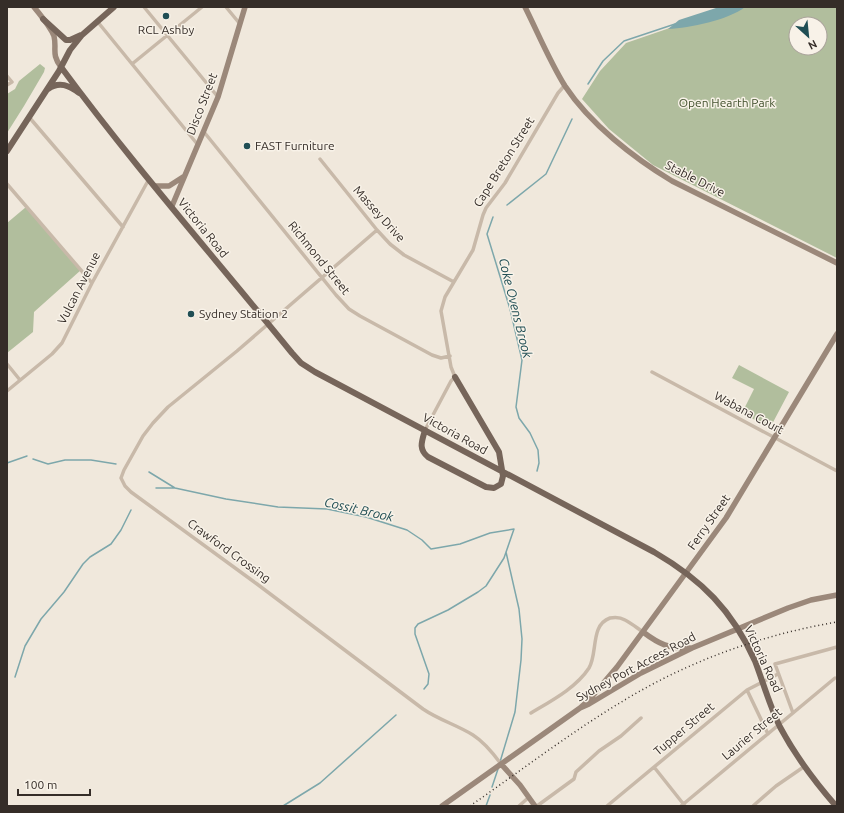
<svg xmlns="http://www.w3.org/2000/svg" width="844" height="813" font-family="Ubuntu,sans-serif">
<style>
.green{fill:#b1be9d;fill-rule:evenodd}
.water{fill:#7da7ab}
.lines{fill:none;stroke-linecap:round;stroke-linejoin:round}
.stream{stroke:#7da7ab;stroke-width:1.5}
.street{stroke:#c8b9a9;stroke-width:3.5}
.secondary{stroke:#9b887a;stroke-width:5.5}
.primary{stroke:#76655a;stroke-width:6}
.rail{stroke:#352d28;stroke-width:1.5;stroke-dasharray:1 3;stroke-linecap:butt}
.poi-dot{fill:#204e54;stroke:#f8f2e8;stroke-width:1.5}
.labels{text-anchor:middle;stroke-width:3;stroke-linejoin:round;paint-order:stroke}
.poi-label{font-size:12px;fill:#352d28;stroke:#f8f2e8;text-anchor:start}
.park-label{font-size:12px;fill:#43522e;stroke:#f8f2e8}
.street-label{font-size:12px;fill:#352d28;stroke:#f8f2e8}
.water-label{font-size:13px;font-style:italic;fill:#204e54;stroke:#f8f2e8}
</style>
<rect width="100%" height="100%" fill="#f0e8dc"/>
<!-- green -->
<path class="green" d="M 731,7 L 837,7 L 837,258 L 653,165 L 609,129 L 582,99 L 600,71 L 626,43 ZM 796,24 L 820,24 L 820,48 L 796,48 Z
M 40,64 L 45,68 L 44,72 L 24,106 L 7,133 L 7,94 L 15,89 L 19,81 Z
M 26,207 L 81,270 L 34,312 L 33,332 L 7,353 L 7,223 Z
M 739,365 L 789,392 L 770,428 L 742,413 L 754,389 L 732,378 Z"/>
<!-- water -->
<path class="water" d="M 719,7 L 745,7 C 728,20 690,28 668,29 L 679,20 Z"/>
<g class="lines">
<!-- stream -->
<path class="stream" d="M 588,84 L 603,61 L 624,41 L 675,24
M 507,205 L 546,174 L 572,119
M 493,217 L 487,234 L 510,309 L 522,360 L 516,407 L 519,418 L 530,433 L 538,450 L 539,463 L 537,471
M 33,459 L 48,464 L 65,460 L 91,460 L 116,464
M 7,463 L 27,456
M 149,472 L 175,488 L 226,499 L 278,507 L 327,509 L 366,517 L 407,530 L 422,540 L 431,549 L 460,544 L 490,533 L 514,529 L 504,558 L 486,586 L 478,592 L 448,610 L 418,624 L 415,628 L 415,634 L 429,674 L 428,684 L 424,689
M 156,488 L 174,488
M 15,677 L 25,646 L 41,619 L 64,592 L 83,564 L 90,557 L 111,544 L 121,530 L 131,510
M 500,762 L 515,712 L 521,660 L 522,639 L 519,609 L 506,552
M 492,787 L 498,769
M 283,806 L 320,783 L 396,715
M 486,806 L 490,795"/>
<!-- street -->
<path class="street" d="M 144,7 L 218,97
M 226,7 L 240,24
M 97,21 L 198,145
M 132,64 L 202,7
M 7,76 L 12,82 L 7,85
M 29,117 L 123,227
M 204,132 L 336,295 L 349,309 L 360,316 L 432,355 L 441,358 L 450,356
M 320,159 L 377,230 L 390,244 L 404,255 L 454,282
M 7,184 L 92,283
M 377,230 L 237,351 L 168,407 L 153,423 L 143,436 L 124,470 L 121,478 L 125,486 L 131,492 L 257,584 L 423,709 C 439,720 457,725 473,735 C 484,742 493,753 501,764
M 7,364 L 20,380
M 652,372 L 837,471
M 7,391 L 52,354 L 62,343 L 92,283 L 149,179
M 425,430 L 451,381 L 455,377 L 451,367 L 441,311 L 445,297 L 473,250 L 483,215 L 486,208 L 505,183 L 558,93 L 565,85
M 747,690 L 768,734
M 531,713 C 551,701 576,688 589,668 C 598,653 590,625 610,618 C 615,617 620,617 625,620 C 631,623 637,628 643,632
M 793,713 L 775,664 L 837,647
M 654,767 L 685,806
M 519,806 L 528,798
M 537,806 L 574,779 L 576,772 L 599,751 L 621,736 L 641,718
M 607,806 L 747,690 L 778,674
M 681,806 L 835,678
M 753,806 L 776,786 L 805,766"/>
<!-- secondary -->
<path class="secondary" d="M 34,7 C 41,16 50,26 54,36 C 57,49 51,54 61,67
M 525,7 C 538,33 550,62 565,86 C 590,124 634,158 672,181 L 837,263
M 155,186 L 169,186 L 183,177
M 172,206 L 218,97 L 245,7
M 643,632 C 659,644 669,649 690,648
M 580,708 L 589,700 L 617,667 L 726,518 L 837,334
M 501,764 L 520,785 L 535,806
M 442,806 L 580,708 L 589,704 L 641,673 L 692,648 L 788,608 L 811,600 L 837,595"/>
<!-- primary -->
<path class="primary" d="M 43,19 L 66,40 L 70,40 L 81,35
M 61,67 C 134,166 215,258 292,353 L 301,363 L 315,372 L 654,552 C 702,580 732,610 755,661 C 763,682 770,707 780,727 C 795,755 815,782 836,806
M 48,89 C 59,81 69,85 79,93
M 7,151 L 59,71 L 70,50 L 82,35 L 114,7
M 425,430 C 422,441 418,449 428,457 L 486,487 L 494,488 L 501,484 L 503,476 L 499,452 L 455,377"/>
<!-- rail -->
<path class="rail" d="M 470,806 C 529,765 588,719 651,685 C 709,654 772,633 837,622"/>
</g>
<!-- markers -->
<g class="poi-dot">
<circle cx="166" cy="16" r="4"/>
<circle cx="247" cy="146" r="4"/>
<circle cx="191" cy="314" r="4"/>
</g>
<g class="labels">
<!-- poi labels -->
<g class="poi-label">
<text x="166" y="34" text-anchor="middle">RCL Ashby</text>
<text x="255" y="150">FAST Furniture</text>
<text x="199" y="318">Sydney Station 2</text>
</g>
<!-- park labels -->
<g class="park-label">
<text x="727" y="107">Open Hearth Park</text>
</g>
<!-- street labels -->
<g class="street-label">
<text transform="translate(202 104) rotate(-69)" y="4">Disco Street</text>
<text transform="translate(504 162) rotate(-58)" y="4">Cape Breton Street</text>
<text transform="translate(695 179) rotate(27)" y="4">Stable Drive</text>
<text transform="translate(379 214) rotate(48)" y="4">Massey Drive</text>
<text transform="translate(203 228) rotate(51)" y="4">Victoria Road</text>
<text transform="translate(319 258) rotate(51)" y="4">Richmond Street</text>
<text transform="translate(79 288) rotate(-63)" y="4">Vulcan Avenue</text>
<text transform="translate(749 413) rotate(28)" y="4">Wabana Court</text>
<text transform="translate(455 434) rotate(29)" y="4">Victoria Road</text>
<text transform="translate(709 522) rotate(-55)" y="4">Ferry Street</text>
<text transform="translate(229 551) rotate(36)" y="4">Crawford Crossing</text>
<text transform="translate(763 659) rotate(65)" y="4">Victoria Road</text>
<text transform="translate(636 667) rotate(-28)" y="4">Sydney Port Access Road</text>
<text transform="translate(684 729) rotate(-40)" y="4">Tupper Street</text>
<text transform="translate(752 734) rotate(-40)" y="4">Laurier Street</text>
</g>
<!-- water labels -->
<g class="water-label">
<text transform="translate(516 308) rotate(76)" y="5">Coke Ovens Brook</text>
<text transform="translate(359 509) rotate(13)" y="5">Cossit Brook</text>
</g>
</g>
<!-- border -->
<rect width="844" height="813" fill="none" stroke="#352d28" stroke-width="16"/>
<!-- north arrow -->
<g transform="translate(808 36) rotate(153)"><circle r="19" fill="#f8f2e8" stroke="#aaa39b"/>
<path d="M0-3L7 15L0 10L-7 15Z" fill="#204e54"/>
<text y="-6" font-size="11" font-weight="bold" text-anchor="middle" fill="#352d28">N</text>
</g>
<!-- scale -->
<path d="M18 789v6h72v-6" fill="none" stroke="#352d28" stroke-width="2"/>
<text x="24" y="789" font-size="12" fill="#352d28" stroke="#f8f2e8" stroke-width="3" paint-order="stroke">100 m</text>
</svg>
